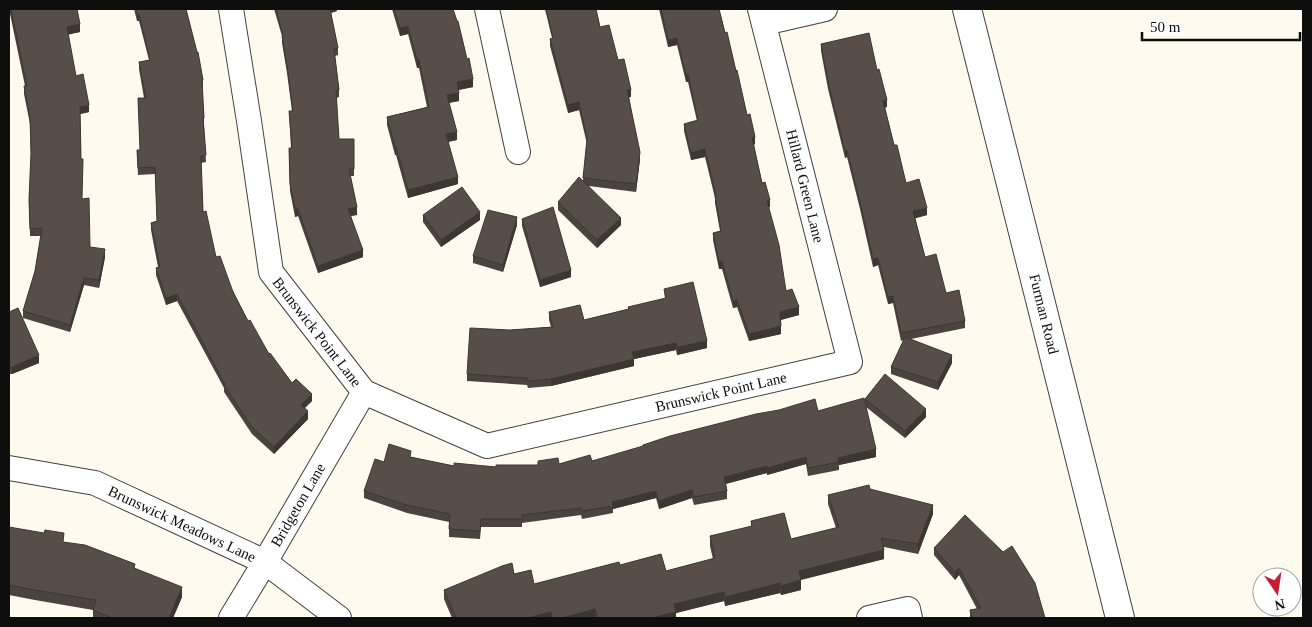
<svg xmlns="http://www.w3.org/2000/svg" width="1312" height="627" font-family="'Times New Roman',serif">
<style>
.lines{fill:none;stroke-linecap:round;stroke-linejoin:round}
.minor-casing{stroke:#414141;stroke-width:26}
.tertiary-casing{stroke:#414141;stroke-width:30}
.minor{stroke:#fff;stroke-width:24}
.tertiary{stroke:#fff;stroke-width:28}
.wall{fill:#4b433f}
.shaded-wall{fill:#3d3733}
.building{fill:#574e49;stroke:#3d3733}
.labels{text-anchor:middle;stroke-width:5;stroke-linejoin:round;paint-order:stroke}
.street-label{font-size:15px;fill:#0e0e0e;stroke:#fff}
</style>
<rect width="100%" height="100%" fill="#fffaee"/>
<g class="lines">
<defs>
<path id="minor" d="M 231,9 L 249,121 L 271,272 L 364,392 L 487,446 L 850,362 L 760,9
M 487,9 L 518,152
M 764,23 L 825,9
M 9,468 L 95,483 L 265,562 L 339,618
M 231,618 L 265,562 L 364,392
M 869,618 L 908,609 L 910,618"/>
<path id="tertiary" d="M 967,9 L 1120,618"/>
</defs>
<!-- minor casing -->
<use href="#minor" class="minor-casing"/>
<!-- tertiary casing -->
<use href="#tertiary" class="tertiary-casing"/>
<!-- minor -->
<use href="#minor" class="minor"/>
<!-- tertiary -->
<use href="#tertiary" class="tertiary"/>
</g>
<!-- wall -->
<path class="wall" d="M 9,9 L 77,9 L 80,32 L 68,34 L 76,76 L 89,112 L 80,114 L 82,199 L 90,247 L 105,257 L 99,288 L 84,285 L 70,332 L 23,318 L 23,311 L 35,271 L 41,236 L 30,236 L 29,200 L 31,156 L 30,124 L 24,94 L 24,86 L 25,86 Z
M 134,9 L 186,9 L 203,80 L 203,87 L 202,88 L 204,118 L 204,125 L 206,162 L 201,163 L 203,212 L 216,257 L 248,321 L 269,354 L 292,383 L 312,401 L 304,408 L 308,419 L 274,454 L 252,434 L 224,392 L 224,388 L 177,301 L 166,305 L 156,275 L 156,268 L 158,267 L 151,230 L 151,223 L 157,221 L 155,174 L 138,175 L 137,157 L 137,150 L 140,150 L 138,98 L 144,98 L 139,69 L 139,62 L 149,60 L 139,21 L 137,21 Z
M 274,9 L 337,9 L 337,11 L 331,13 L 338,48 L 338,55 L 335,56 L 339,90 L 339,97 L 336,98 L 339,139 L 354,139 L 354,176 L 350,176 L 357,215 L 351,216 L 363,257 L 318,273 L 298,216 L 295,217 L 290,191 L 289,148 L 291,148 L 289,111 L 292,111 L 287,73 L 282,43 L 282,36 Z
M 392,9 L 453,9 L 473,87 L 459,90 L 459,101 L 449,103 L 457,140 L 448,142 L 458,184 L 408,198 L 396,155 L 395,155 L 387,125 L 387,117 L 427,107 L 419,68 L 417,68 L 408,34 L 400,36 Z
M 545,9 L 596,9 L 600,27 L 618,60 L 631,97 L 629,97 L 640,159 L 636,192 L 589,186 L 621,225 L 597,248 L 558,210 L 558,202 L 583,180 L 587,144 L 579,110 L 568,113 L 550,46 L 550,39 L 552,38 Z
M 659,9 L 719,9 L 755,144 L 754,145 L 762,183 L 770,207 L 768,207 L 786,291 L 799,315 L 781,320 L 781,334 L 749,341 L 737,307 L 733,308 L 722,269 L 719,269 L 713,240 L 713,233 L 720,231 L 715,203 L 715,198 L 705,157 L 691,160 L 684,131 L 684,124 L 697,121 L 688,82 L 686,82 L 677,45 L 668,47 Z
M 821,44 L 877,70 L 887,107 L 885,108 L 894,145 L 906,183 L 927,215 L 915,218 L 925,257 L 946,293 L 965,321 L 965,328 L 911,339 L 952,363 L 938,390 L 891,374 L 891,367 L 904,340 L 901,341 L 893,303 L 888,304 L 878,265 L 873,267 L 860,209 L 847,157 L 845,158 L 828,89 L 821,51 Z
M 423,215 L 480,220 L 441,247 L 423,222 Z
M 522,219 L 571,277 L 540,287 L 522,226 Z
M 517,225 L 503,272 L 473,263 L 473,256 Z
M 664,289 L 707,348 L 677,355 L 676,350 L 634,359 L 634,366 L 551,386 L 528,388 L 527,385 L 467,381 L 467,374 L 510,330 L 551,327 L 549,320 L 549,312 L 584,320 L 628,309 L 628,307 L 665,299 Z
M 9,312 L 39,363 L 12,374 L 9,374 Z
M 865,399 L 926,417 L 905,438 L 866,407 L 876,457 L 839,465 L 839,470 L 808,476 L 806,464 L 767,475 L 767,473 L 726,484 L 727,491 L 727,499 L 694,505 L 692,498 L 659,509 L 656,498 L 613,509 L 613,513 L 582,519 L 581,515 L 522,523 L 522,527 L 481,527 L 480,539 L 449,537 L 449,522 L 407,513 L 364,498 L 364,491 L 384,462 L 411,457 L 454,466 L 496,467 L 538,465 L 538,461 L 559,464 L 592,461 L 818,411 L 865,404 Z
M 870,489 L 933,514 L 918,554 L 884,547 L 884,559 L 801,580 L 801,590 L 781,595 L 780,593 L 725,606 L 724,601 L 676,613 L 676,618 L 452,618 L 444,599 L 444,590 L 514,574 L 534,584 L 620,565 L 666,571 L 713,559 L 710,546 L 710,536 L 751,527 L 751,521 L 791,539 L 836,528 L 828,504 L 828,495 Z
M 9,527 L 64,542 L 135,568 L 182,597 L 173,618 L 93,618 L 93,610 L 35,600 L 9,595 Z
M 934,548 L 1045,618 L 970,618 L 970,610 L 977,609 L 959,575 L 955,580 L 934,555 Z"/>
<!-- shaded-wall -->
<path class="shaded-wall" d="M 330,9 L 337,9 L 337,11 L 330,13 Z
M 137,14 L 139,14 L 139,21 L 137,21 Z
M 80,24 L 80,32 L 67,35 L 67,27 Z
M 408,26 L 408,34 L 400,36 L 400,28 Z
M 677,38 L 677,45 L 668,47 L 668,40 Z
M 417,60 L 419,60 L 419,68 L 417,68 Z
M 688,74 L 688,82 L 686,82 L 686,75 Z
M 473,79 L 473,87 L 457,90 L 457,82 Z
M 627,90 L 631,90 L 631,97 L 627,98 Z
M 459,93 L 459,101 L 447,103 L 447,95 Z
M 887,100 L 887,107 L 883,108 L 883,101 Z
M 579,102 L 579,110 L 568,113 L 568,105 Z
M 89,105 L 89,112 L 80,114 L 80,107 Z
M 457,132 L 457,140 L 446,142 L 446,134 Z
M 755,137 L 755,144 L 752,145 L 752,138 Z
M 395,147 L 396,147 L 396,155 L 395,155 Z
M 705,149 L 705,157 L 691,160 L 691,153 Z
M 847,150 L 847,157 L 845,158 L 845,151 Z
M 640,152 L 640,159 L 636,192 L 636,184 Z
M 458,177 L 458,184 L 408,198 L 408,190 Z
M 770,200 L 770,207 L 767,208 L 767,201 Z
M 357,207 L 357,215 L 348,216 L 348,209 Z
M 927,208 L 927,215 L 913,219 L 913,211 Z
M 295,209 L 298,209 L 298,216 L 295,217 Z
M 480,212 L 480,220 L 441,247 L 441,240 Z
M 517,217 L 517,225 L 503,272 L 503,265 Z
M 621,218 L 621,225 L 597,248 L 597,240 Z
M 105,249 L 105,257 L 99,288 L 99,280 Z
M 363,250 L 363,257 L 318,273 L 318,266 Z
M 878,258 L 878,265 L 873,267 L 873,259 Z
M 722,261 L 722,269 L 719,269 L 719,262 Z
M 571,270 L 571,277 L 540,287 L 540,280 Z
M 84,278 L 84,285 L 70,332 L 70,325 Z
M 177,294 L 177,301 L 166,305 L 166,298 Z
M 893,296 L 893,303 L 888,304 L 888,297 Z
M 737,300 L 737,307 L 733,308 L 733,301 Z
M 799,307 L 799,315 L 780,320 L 780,312 Z
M 781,326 L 781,334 L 749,341 L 749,334 Z
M 707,341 L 707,348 L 677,355 L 677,347 Z
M 676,343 L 676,350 L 634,359 L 634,366 L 551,386 L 551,379 L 632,352 Z
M 39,355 L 39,363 L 12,374 L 12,367 Z
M 952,355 L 952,363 L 938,390 L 938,382 Z
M 312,394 L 312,401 L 301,412 L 301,405 Z
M 926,409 L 926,417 L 905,438 L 905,431 Z
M 308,411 L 308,419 L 274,454 L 274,447 Z
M 876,449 L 876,457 L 839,465 L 838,458 Z
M 806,457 L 806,464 L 767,475 L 767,468 Z
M 767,466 L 767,473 L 724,484 L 724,477 Z
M 692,490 L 692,498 L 659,509 L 659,501 Z
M 656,491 L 656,498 L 613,509 L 612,502 Z
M 933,505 L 933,514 L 918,554 L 918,544 Z
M 884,550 L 884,559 L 799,580 L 799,571 Z
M 959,568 L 959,575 L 955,580 L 955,572 Z
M 801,580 L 801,590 L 781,595 L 781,586 Z
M 780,583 L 780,593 L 725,606 L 725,597 Z
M 182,587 L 182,597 L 173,618 L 169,618 Z
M 724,592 L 724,601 L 676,613 L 676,618 L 651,618 L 674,604 Z
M 595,609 L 595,618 L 562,618 Z
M 551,612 L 551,618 L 527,618 Z"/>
<!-- building -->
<path class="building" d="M 11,9 L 77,9 L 80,24 L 67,27 L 76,76 L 83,74 L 89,105 L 80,107 L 81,159 L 83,159 L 82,199 L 89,198 L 90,247 L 105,249 L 99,280 L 84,278 L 70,325 L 23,311 L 35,271 L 42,228 L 30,229 L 29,200 L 31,153 L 30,117 L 24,86 L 27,86 Z
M 136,9 L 186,9 L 197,52 L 198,52 L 203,80 L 202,80 L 204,118 L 203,118 L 206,155 L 201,156 L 203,212 L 206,211 L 216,257 L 220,256 L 233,292 L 248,321 L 250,320 L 269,354 L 270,353 L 292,383 L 296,379 L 312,394 L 301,405 L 308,411 L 274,447 L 252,427 L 224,385 L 225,384 L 177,294 L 166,298 L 156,268 L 160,267 L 151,223 L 157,221 L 155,167 L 138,168 L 137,150 L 140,150 L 138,98 L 146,98 L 139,62 L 150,60 L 139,14 L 137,14 Z
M 276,9 L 330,9 L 338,48 L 334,49 L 339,90 L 336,90 L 339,139 L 354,139 L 354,169 L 349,169 L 357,207 L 348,209 L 363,250 L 318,266 L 298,209 L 295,209 L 290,184 L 289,148 L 292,148 L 289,111 L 293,111 L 287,65 L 282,36 L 283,36 Z
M 394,9 L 453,9 L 457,21 L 458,21 L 467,59 L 469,58 L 473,79 L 457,82 L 459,93 L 447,95 L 457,132 L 446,134 L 458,177 L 408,190 L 396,147 L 395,147 L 387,117 L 429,107 L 419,60 L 417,60 L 408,26 L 400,28 Z
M 546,9 L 596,9 L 600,27 L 609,25 L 618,60 L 624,59 L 631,90 L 627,90 L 640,152 L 636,184 L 583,178 L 587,139 L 579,102 L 568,105 L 550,39 L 553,38 Z
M 661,9 L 719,9 L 725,33 L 727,32 L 736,71 L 737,70 L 747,115 L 750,114 L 755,137 L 752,138 L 762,183 L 765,182 L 770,200 L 767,201 L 779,245 L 786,291 L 792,289 L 799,307 L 780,312 L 781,326 L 749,334 L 737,300 L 733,301 L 722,261 L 719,262 L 713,233 L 721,231 L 715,196 L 716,196 L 705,149 L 691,153 L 684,124 L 698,120 L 688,74 L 686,75 L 677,38 L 668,40 Z
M 869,33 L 877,70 L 879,69 L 887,100 L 883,101 L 894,145 L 897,145 L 906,183 L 919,179 L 927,208 L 913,211 L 925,257 L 936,254 L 946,293 L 959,290 L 965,321 L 901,333 L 893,296 L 888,297 L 878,258 L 873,259 L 860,202 L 847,150 L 845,151 L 828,82 L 821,44 Z
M 579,177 L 621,218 L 597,240 L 558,202 Z
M 462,187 L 480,212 L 441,240 L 423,215 Z
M 553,207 L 571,270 L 540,280 L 522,219 Z
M 488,210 L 517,217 L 503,265 L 473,256 Z
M 693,282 L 707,341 L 677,347 L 676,343 L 632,352 L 634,359 L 551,379 L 528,381 L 527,378 L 467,374 L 470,328 L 510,330 L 553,327 L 549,312 L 580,305 L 584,320 L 629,309 L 628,307 L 666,298 L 664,289 Z
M 18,308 L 39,355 L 12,367 L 9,367 L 9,312 Z
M 905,337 L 952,355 L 938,382 L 891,367 Z
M 885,374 L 926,409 L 905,431 L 865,399 Z
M 864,398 L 876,449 L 838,458 L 839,462 L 808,468 L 806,457 L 767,468 L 767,466 L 724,477 L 727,491 L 694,497 L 692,490 L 659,501 L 656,491 L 612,502 L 613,506 L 582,511 L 581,508 L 522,515 L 522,519 L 481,519 L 480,531 L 449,529 L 450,514 L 407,505 L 364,491 L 375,459 L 384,462 L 389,444 L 411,451 L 410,457 L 454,466 L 454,463 L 496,467 L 496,465 L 538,465 L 538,461 L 558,458 L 559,464 L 590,455 L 592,461 L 643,446 L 643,445 L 670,436 L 756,414 L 779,410 L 815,399 L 818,411 Z
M 869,485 L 870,489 L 933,505 L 918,544 L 881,538 L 884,550 L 799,571 L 801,580 L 781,586 L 780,583 L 725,597 L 724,592 L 674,604 L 676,612 L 651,618 L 598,618 L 595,609 L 562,618 L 553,618 L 551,612 L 527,618 L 456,618 L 444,590 L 502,566 L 512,563 L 514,574 L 531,570 L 534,584 L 619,562 L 620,565 L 661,554 L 666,571 L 715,558 L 710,536 L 752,526 L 751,521 L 784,513 L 791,539 L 839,527 L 828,495 Z
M 965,515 L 1003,552 L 1012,546 L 1035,583 L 1045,618 L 972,618 L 970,610 L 981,608 L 959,568 L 955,572 L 934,548 Z
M 9,527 L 44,533 L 45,530 L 64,533 L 63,542 L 85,545 L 135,564 L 134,568 L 182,587 L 169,618 L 112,618 L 93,610 L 96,600 L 35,590 L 9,585 Z"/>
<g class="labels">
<!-- street labels -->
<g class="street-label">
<text transform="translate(805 186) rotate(76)" y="5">Hillard Green Lane</text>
<text transform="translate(1044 314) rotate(76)" y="5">Furman Road</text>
<text transform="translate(317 332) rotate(52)" y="5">Brunswick Point Lane</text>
<text transform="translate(721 392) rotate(-13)" y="5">Brunswick Point Lane</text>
<text transform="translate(298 505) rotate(-60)" y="5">Bridgeton Lane</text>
<text transform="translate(182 524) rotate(25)" y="5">Brunswick Meadows Lane</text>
</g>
</g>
<!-- border -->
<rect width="1312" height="627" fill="none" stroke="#0e0e0e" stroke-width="20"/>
<!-- north arrow -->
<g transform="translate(1277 592) rotate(167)"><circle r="24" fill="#ffffff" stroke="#9f9f9f"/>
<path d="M0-4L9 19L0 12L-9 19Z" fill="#c71d32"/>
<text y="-8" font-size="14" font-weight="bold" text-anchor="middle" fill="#0e0e0e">N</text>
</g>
<!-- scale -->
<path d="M1142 32v8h158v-8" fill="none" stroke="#0e0e0e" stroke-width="2.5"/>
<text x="1150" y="32" font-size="15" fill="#0e0e0e" stroke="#ffffff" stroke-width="4" paint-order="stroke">50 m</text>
</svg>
